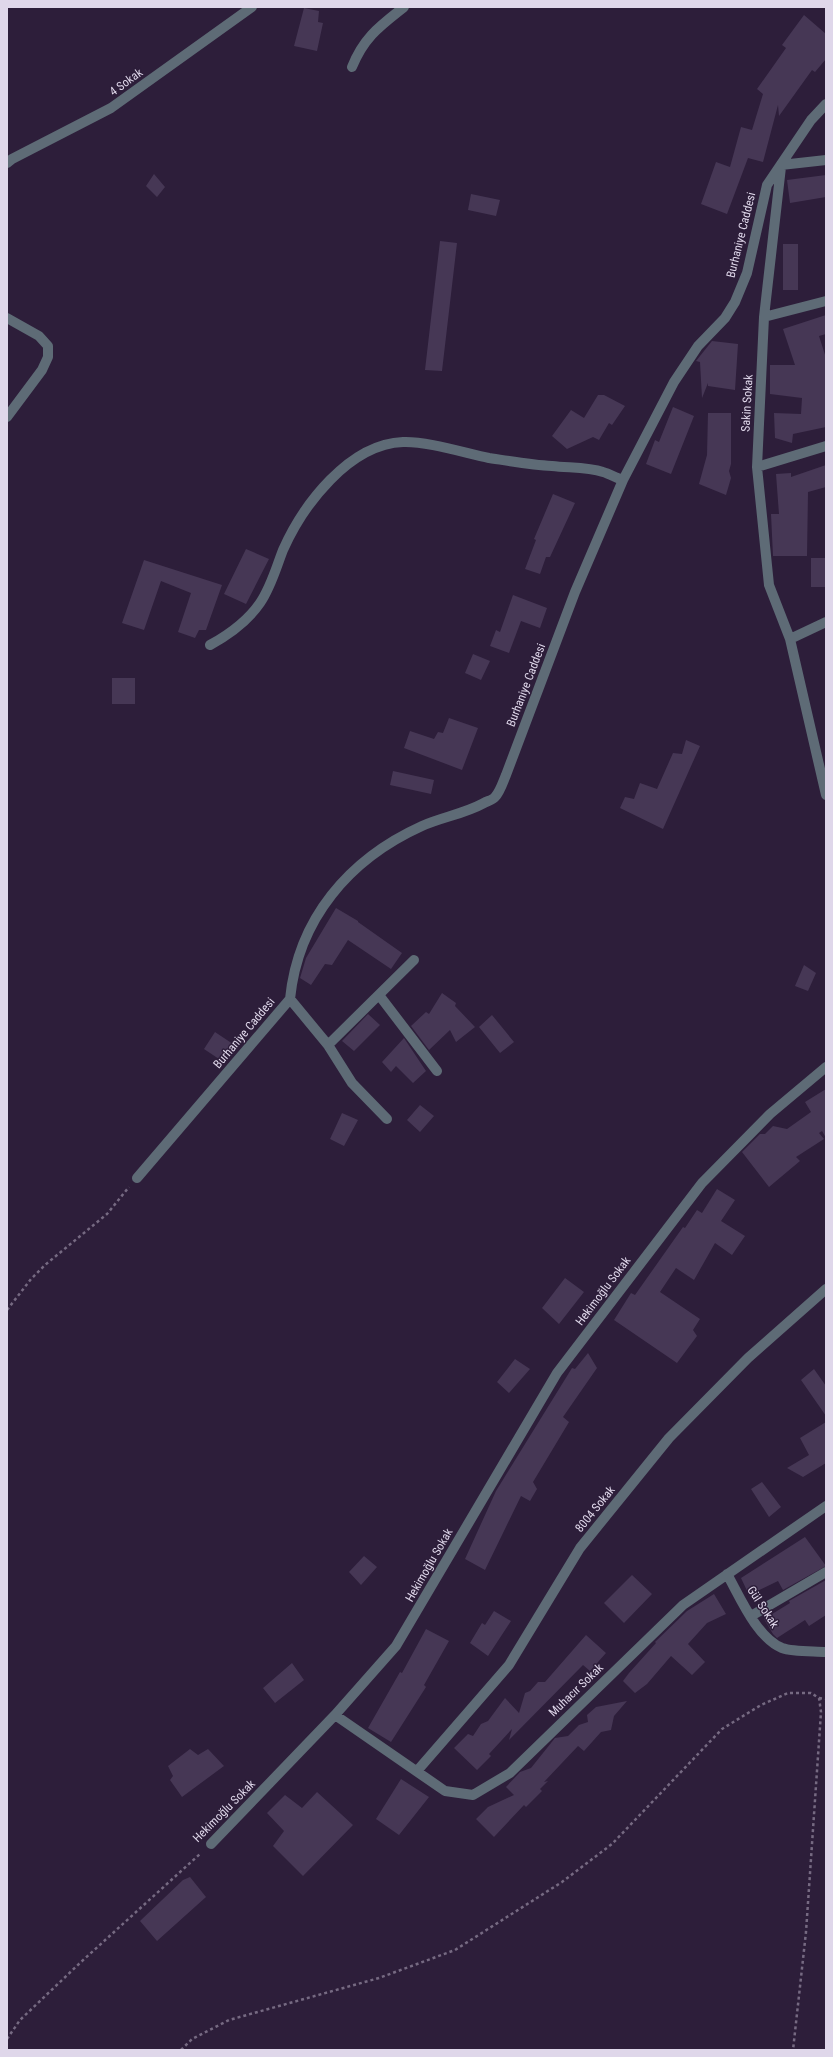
<svg xmlns="http://www.w3.org/2000/svg" width="833" height="2057" font-family="'Roboto Condensed',sans-serif">
<style>
.building{fill:#463755}
.lines{fill:none;stroke-linecap:round;stroke-linejoin:round}
.path{stroke:#766a82;stroke-width:2.5;stroke-dasharray:3 3;stroke-linecap:butt}
.minor{stroke:#5e6b76;stroke-width:10}
.labels{text-anchor:middle;stroke-width:3;stroke-linejoin:round;paint-order:stroke}
.street-label{font-size:12px;fill:#dfd7ea;stroke:#2d1e3a}
</style>
<rect width="100%" height="100%" fill="#2d1e3a"/>
<!-- building -->
<path class="building" d="M 304,8 L 319,11 L 318,22 L 323,23 L 317,51 L 294,46 Z
M 804,15 L 826,34 L 826,59 L 815,72 L 812,70 L 779,116 L 778,105 L 763,162 L 748,158 L 727,214 L 701,204 L 716,162 L 730,167 L 741,127 L 752,130 L 763,94 L 757,89 L 786,48 L 782,45 Z
M 154,174 L 165,187 L 157,197 L 146,186 Z
M 826,175 L 826,197 L 790,203 L 787,180 Z
M 471,194 L 500,200 L 496,216 L 468,210 Z
M 440,241 L 457,243 L 442,371 L 425,370 Z
M 783,244 L 798,244 L 798,290 L 783,290 Z
M 826,315 L 826,334 L 819,336 L 826,358 L 826,427 L 793,434 L 792,443 L 775,438 L 774,413 L 801,414 L 802,398 L 770,394 L 770,365 L 795,365 L 783,329 Z
M 712,341 L 738,344 L 735,390 L 708,386 L 708,383 L 702,398 L 700,362 L 696,361 Z
M 598,395 L 604,395 L 625,406 L 612,425 L 609,423 L 599,440 L 593,437 L 567,449 L 552,436 L 571,410 L 584,418 Z
M 673,407 L 694,416 L 671,474 L 646,464 L 655,440 L 659,442 Z
M 708,413 L 731,413 L 731,464 L 729,471 L 731,478 L 726,495 L 699,484 L 707,455 Z
M 826,465 L 826,487 L 808,492 L 807,556 L 773,556 L 771,514 L 779,514 L 776,474 L 791,473 L 791,477 Z
M 553,494 L 575,503 L 550,557 L 546,557 L 540,574 L 525,569 L 536,540 L 534,539 Z
M 246,549 L 269,559 L 246,604 L 224,594 Z
M 811,558 L 826,558 L 826,587 L 811,587 Z
M 144,560 L 222,585 L 206,630 L 199,630 L 195,638 L 178,632 L 191,593 L 161,581 L 144,630 L 122,623 Z
M 513,595 L 547,608 L 540,628 L 521,621 L 509,653 L 490,646 L 496,630 L 500,632 Z
M 473,654 L 490,661 L 481,680 L 465,673 Z
M 112,678 L 135,678 L 135,704 L 112,704 Z
M 449,718 L 478,728 L 462,770 L 404,748 L 410,731 L 434,739 L 438,732 L 443,733 Z
M 686,740 L 700,746 L 663,829 L 620,808 L 625,797 L 634,799 L 640,783 L 657,789 L 673,753 L 682,754 Z
M 393,771 L 434,780 L 431,794 L 390,785 Z
M 336,908 L 358,921 L 358,922 L 402,953 L 391,969 L 348,940 L 332,965 L 325,964 L 311,985 L 300,978 L 306,958 Z
M 804,965 L 816,973 L 808,991 L 795,986 Z
M 442,993 L 456,1003 L 455,1006 L 475,1027 L 456,1042 L 450,1030 L 429,1050 L 411,1026 L 426,1012 L 429,1014 Z
M 368,1014 L 380,1025 L 354,1051 L 342,1041 Z
M 492,1015 L 514,1042 L 500,1053 L 479,1027 Z
M 215,1032 L 233,1044 L 222,1061 L 204,1049 Z
M 404,1038 L 426,1071 L 413,1083 L 396,1066 L 391,1072 L 382,1062 Z
M 826,1089 L 826,1138 L 822,1131 L 819,1133 L 824,1139 L 796,1157 L 800,1161 L 769,1187 L 742,1152 L 760,1134 L 765,1134 L 773,1126 L 787,1129 L 811,1112 L 805,1102 Z
M 420,1105 L 434,1116 L 420,1132 L 407,1120 Z
M 342,1113 L 358,1120 L 344,1146 L 330,1139 Z
M 717,1189 L 735,1200 L 721,1221 L 745,1236 L 732,1255 L 715,1243 L 694,1280 L 676,1268 L 660,1292 L 700,1319 L 693,1330 L 697,1336 L 677,1363 L 614,1320 L 631,1293 L 635,1295 L 683,1227 L 685,1228 L 697,1210 L 702,1213 Z
M 565,1278 L 584,1292 L 559,1324 L 542,1308 Z
M 588,1353 L 597,1368 L 563,1417 L 569,1422 L 533,1482 L 537,1489 L 530,1501 L 521,1496 L 485,1570 L 465,1559 L 496,1491 L 572,1368 L 575,1369 Z
M 515,1359 L 530,1369 L 509,1393 L 497,1382 Z
M 814,1369 L 826,1386 L 826,1416 L 801,1380 Z
M 826,1422 L 826,1463 L 803,1477 L 787,1468 L 809,1455 L 800,1438 Z
M 762,1482 L 781,1507 L 769,1517 L 751,1489 Z
M 805,1537 L 826,1566 L 783,1590 L 778,1581 L 749,1595 L 741,1578 Z
M 364,1556 L 377,1567 L 361,1585 L 349,1572 Z
M 632,1575 L 652,1594 L 624,1623 L 604,1603 Z
M 826,1580 L 826,1615 L 809,1626 L 805,1620 L 777,1638 L 773,1634 L 764,1619 L 790,1603 L 789,1601 Z
M 714,1594 L 726,1614 L 707,1623 L 688,1644 L 705,1662 L 692,1675 L 671,1656 L 647,1684 L 635,1693 L 623,1681 L 629,1673 L 656,1643 L 655,1642 L 687,1611 Z
M 494,1611 L 511,1621 L 488,1656 L 470,1643 L 482,1623 L 485,1625 Z
M 426,1629 L 449,1641 L 424,1685 L 426,1687 L 391,1742 L 368,1728 L 400,1672 L 402,1673 Z
M 586,1635 L 606,1653 L 590,1671 L 583,1665 L 509,1740 L 512,1729 L 489,1754 L 491,1756 L 477,1770 L 454,1748 L 468,1734 L 473,1736 L 481,1724 L 488,1721 L 505,1698 L 519,1713 L 525,1693 L 530,1691 L 538,1682 L 545,1682 Z
M 292,1663 L 304,1680 L 275,1703 L 263,1688 Z
M 627,1701 L 614,1716 L 611,1730 L 601,1732 L 584,1751 L 578,1746 L 544,1782 L 548,1781 L 540,1789 L 542,1791 L 526,1807 L 524,1805 L 494,1837 L 476,1819 L 488,1807 L 514,1795 L 506,1787 L 520,1772 L 531,1768 L 555,1738 L 568,1736 L 579,1725 L 588,1722 L 587,1715 L 596,1707 Z
M 190,1749 L 198,1755 L 208,1749 L 224,1766 L 182,1797 L 170,1780 L 173,1776 L 168,1766 Z
M 401,1779 L 429,1797 L 399,1835 L 376,1819 Z
M 317,1792 L 353,1825 L 303,1876 L 273,1846 L 284,1831 L 267,1813 L 285,1795 L 302,1808 Z
M 190,1877 L 206,1897 L 157,1941 L 140,1921 L 183,1880 Z"/>
<g class="lines">
<!-- path -->
<path class="path" d="M 7,1310 L 31,1279 L 45,1265 L 107,1214 L 129,1187
M 819,1698 L 826,1699
M 7,2039 L 20,2020 L 81,1962 L 201,1853
M 181,2050 L 192,2039 L 229,2020 L 379,1978 L 455,1950 L 562,1882 L 612,1844 L 722,1729 L 761,1705 L 788,1693 L 811,1693 L 819,1698 L 821,1712 L 806,1932 L 793,2050"/>
<!-- minor -->
<path class="minor" d="M 352,67 C 364,37 380,26 404,7
M 7,163 L 12,159 L 111,108 L 252,7
M 781,165 L 826,160
M 781,167 L 764,317 L 757,467 L 769,585 L 790,639 L 826,795
M 764,317 L 826,301
M 7,318 L 39,336 L 48,346 L 48,357 L 42,370 L 7,417
M 757,467 L 826,446
M 790,639 L 826,622
M 210,645 C 230,634 247,622 260,603 C 271,587 276,568 283,550 C 303,505 349,444 403,442 C 426,441 465,453 489,458 C 510,461 531,465 552,466 C 569,468 588,467 603,472 C 610,474 616,478 623,480
M 379,995 L 437,1071
M 290,999 L 328,1045 L 352,1083 L 387,1119
M 328,1045 L 414,960
M 137,1178 L 290,999 C 298,919 349,859 422,826 C 442,817 464,814 484,803 C 487,801 493,800 495,797 C 500,792 503,782 506,775 L 575,592 L 623,480 L 674,382 L 698,346 L 725,318 L 735,302 L 747,273 L 767,185 L 811,120 L 826,104
M 727,1574 C 740,1597 757,1638 782,1648 C 793,1652 814,1651 826,1652
M 751,1616 L 826,1572
M 335,1715 L 445,1791 L 473,1795 L 510,1773 L 683,1605 L 826,1506
M 417,1771 L 509,1665 L 580,1548 L 669,1438 L 748,1358 L 826,1289
M 211,1844 L 335,1715 L 396,1646 L 557,1373 L 702,1183 L 770,1114 L 826,1067"/>
</g>
<g class="labels">
<!-- street labels -->
<g class="street-label">
<text transform="translate(126 82) rotate(-36)" y="4">4 Sokak</text>
<text transform="translate(741 235) rotate(-76)" y="4">Burhaniye Caddesi</text>
<text transform="translate(747 403) rotate(-87)" y="4">Sakin Sokak</text>
<text transform="translate(526 685) rotate(-69)" y="4">Burhaniye Caddesi</text>
<text transform="translate(244 1033) rotate(-50)" y="4">Burhaniye Caddesi</text>
<text transform="translate(603 1291) rotate(-53)" y="4">Hekimoğlu Sokak</text>
<text transform="translate(595 1509) rotate(-51)" y="4">8004 Sokak</text>
<text transform="translate(429 1565) rotate(-60)" y="4">Hekimoğlu Sokak</text>
<text transform="translate(763 1607) rotate(57)" y="4">Gül Sokak</text>
<text transform="translate(576 1690) rotate(-44)" y="4">Muhacır Sokak</text>
<text transform="translate(224 1811) rotate(-45)" y="4">Hekimoğlu Sokak</text>
</g>
</g>
<!-- border -->
<rect width="833" height="2057" fill="none" stroke="#dfd7ea" stroke-width="16"/>
</svg>
